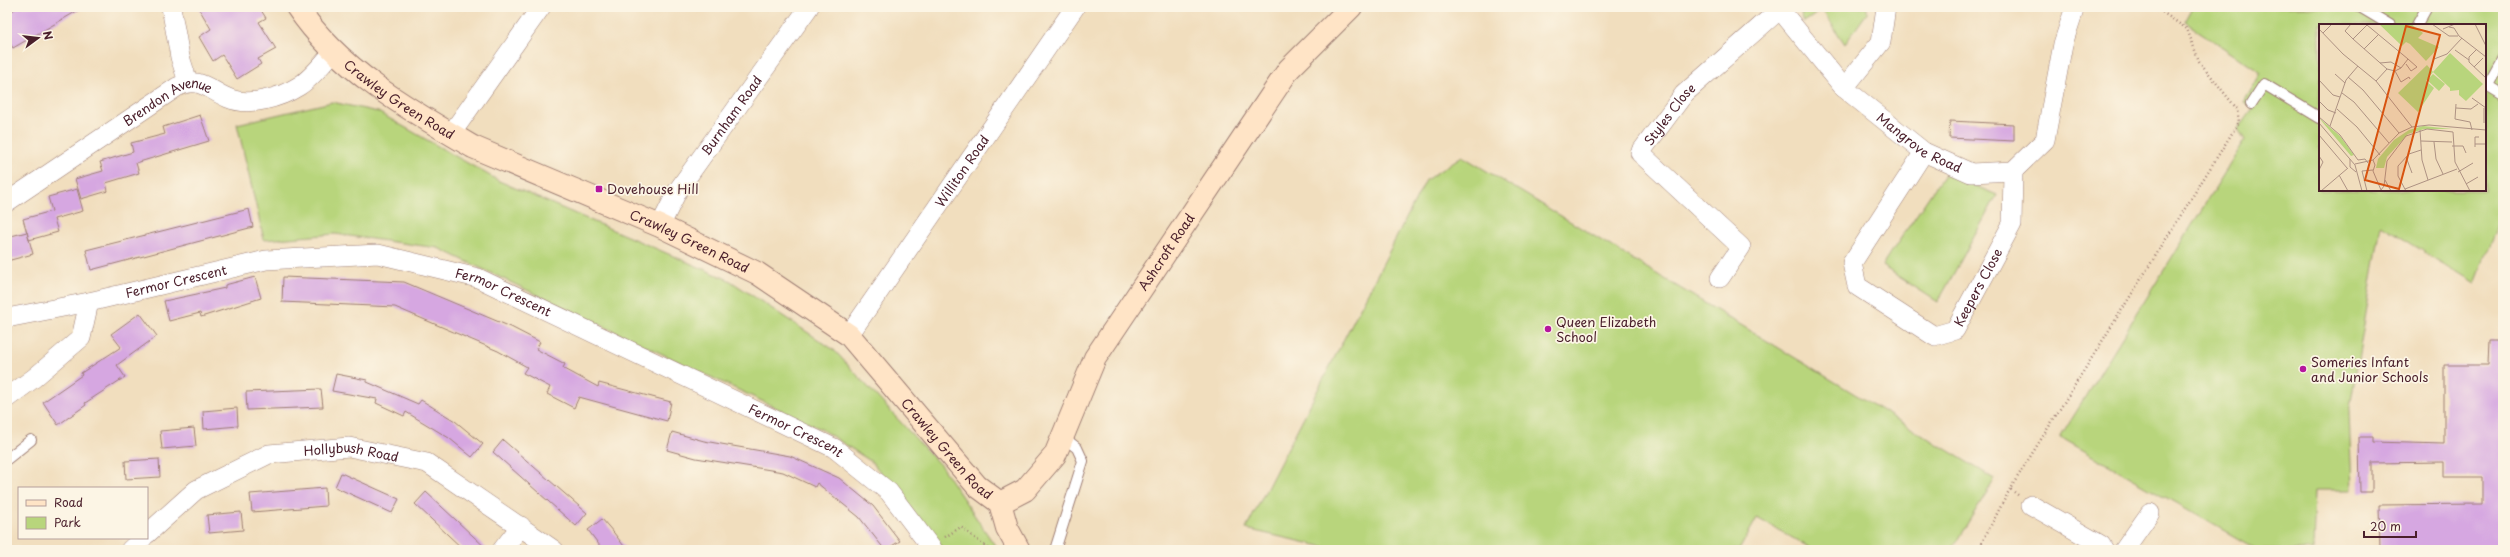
<svg xmlns="http://www.w3.org/2000/svg" width="2510" height="557" font-family="'Playpen Sans',sans-serif">
<style>
.green{fill:#b8d57c;stroke:#817a54;fill-rule:evenodd}
.building{fill:#d6a7e1}
.lines{fill:none;stroke-linecap:round;stroke-linejoin:round}
.lane-casing{stroke:#9e7e74;stroke-width:12}
.street-casing{stroke:#9e7e74;stroke-width:20}
.secondary-casing{stroke:#9e7e74;stroke-width:24}
.path{stroke:#9e7e74;stroke-width:2.5;stroke-dasharray:1 3;stroke-linecap:butt}
.lane{stroke:#fff;stroke-width:10}
.street{stroke:#fff;stroke-width:19}
.secondary{stroke:#ffe4c6;stroke-width:22}
.poi-dot{fill:#b5179e;stroke:#fcf5e5;stroke-width:1.5}
.labels{text-anchor:middle;stroke-width:3.5;stroke-linejoin:round;paint-order:stroke}
.street-label{font-size:13px;fill:#4a1f2b;stroke:#fcf5e5}
.poi-label{font-size:13px;fill:#4a1f2b;stroke:#fcf5e5;text-anchor:start}
.inset-road{fill:none;stroke:#ae9283;stroke-width:1}
.view{fill:#d8530f;fill-opacity:0.15;stroke:#d8530f;stroke-width:2}
.inset-edge{fill:none;stroke:#4a1f2b;stroke-width:2}
</style>
<rect width="100%" height="100%" fill="#fcf5e5"/>
<filter id="ink" filterUnits="userSpaceOnUse"><feTurbulence type="fractalNoise" baseFrequency=".025" numOctaves="2"/><feDisplacementMap in="SourceGraphic" scale="8" xChannelSelector="R" yChannelSelector="G"/><feConvolveMatrix kernelMatrix="1 2 1 2 8 2 1 2 1" color-interpolation-filters="sRGB"/></filter>
<filter id="wash" filterUnits="userSpaceOnUse"><feTurbulence type="fractalNoise" baseFrequency=".012" numOctaves="4" result="noise"/><feDisplacementMap in="SourceGraphic" scale="16" xChannelSelector="R" yChannelSelector="G"/><feGaussianBlur stdDeviation="0.9" result="paint"/><feColorMatrix in="noise" values="0 0 0 0 0 0 0 0 0 0 0 0 0 0 0 0 0 1.4 0 .05"/><feComposite in="paint" operator="in"/></filter>
<g filter="url(#wash)">
<rect width="100%" height="100%" fill="#f1debe"/>
<!-- green -->
<path class="green" d="M 1799,7 L 1867,7 L 1867,13 L 1845,44 L 1822,10 L 1804,22 Z
M 2193,7 L 2503,7 L 2503,210 L 2475,283 L 2381,225 L 2349,413 L 2352,490 L 2315,490 L 2313,550 L 2258,550 L 2060,437 L 2245,140 L 2238,129 L 2253,108 L 2244,102 L 2261,73 L 2185,22 ZM 2320,25 L 2485,25 L 2485,190 L 2320,190 Z
M 332,102 L 378,112 L 499,181 L 729,280 L 834,350 L 941,466 L 998,550 L 944,550 L 872,462 L 821,429 L 438,248 L 335,234 L 264,240 L 237,124 Z
M 1462,156 L 1995,479 L 1951,550 L 1814,550 L 1757,518 L 1739,550 L 1338,550 L 1246,529 L 1426,180 Z
M 1945,173 L 1997,195 L 1938,302 L 1882,266 Z"/>
<g id="blocks">
<!-- building -->
<path class="building" d="M 18,7 L 84,7 L 13,48 L 7,39 L 7,14 Z
M 198,7 L 259,7 L 266,18 L 259,22 L 276,49 L 258,59 L 261,64 L 237,79 L 222,55 L 213,61 L 199,37 L 211,29 Z
M 200,115 L 209,141 L 136,163 L 139,173 L 106,183 L 108,191 L 81,199 L 75,179 L 103,171 L 100,162 L 133,152 L 131,143 L 165,134 L 163,127 Z
M 1950,121 L 2014,124 L 2014,141 L 1949,138 Z
M 77,189 L 83,211 L 54,219 L 58,232 L 29,240 L 23,219 L 52,211 L 48,197 Z
M 249,209 L 253,227 L 91,270 L 86,250 Z
M 27,232 L 33,254 L 7,261 L 7,237 Z
M 255,277 L 261,298 L 201,317 L 200,313 L 169,321 L 164,301 L 225,288 L 225,285 Z
M 283,277 L 404,282 L 511,327 L 540,342 L 536,349 L 565,364 L 563,368 L 598,387 L 599,383 L 671,402 L 667,421 L 579,397 L 574,408 L 547,394 L 550,387 L 523,373 L 527,367 L 498,351 L 395,307 L 282,302 Z
M 140,313 L 157,336 L 117,365 L 125,377 L 85,403 L 86,405 L 58,425 L 43,402 L 82,375 L 81,373 L 121,347 L 111,334 Z
M 2489,341 L 2503,341 L 2503,550 L 2380,550 L 2379,505 L 2482,504 L 2482,477 L 2444,477 L 2444,462 L 2372,463 L 2372,492 L 2360,492 L 2359,437 L 2373,437 L 2373,442 L 2444,444 L 2444,365 L 2488,365 Z
M 336,374 L 367,380 L 367,382 L 418,404 L 421,400 L 455,421 L 483,444 L 472,457 L 449,438 L 406,412 L 404,416 L 376,403 L 377,399 L 332,391 Z
M 321,389 L 323,407 L 247,410 L 246,392 Z
M 237,408 L 238,426 L 204,429 L 203,411 Z
M 194,428 L 196,446 L 162,449 L 160,431 Z
M 672,432 L 704,441 L 790,456 L 839,478 L 873,506 L 900,541 L 885,550 L 859,517 L 817,483 L 815,487 L 783,472 L 696,458 L 667,450 Z
M 503,440 L 587,513 L 576,526 L 493,452 Z
M 159,459 L 160,477 L 126,479 L 125,461 Z
M 341,473 L 399,499 L 392,513 L 335,487 Z
M 325,488 L 326,506 L 252,512 L 250,494 Z
M 426,492 L 488,550 L 464,550 L 415,504 Z
M 241,512 L 243,530 L 209,533 L 207,515 Z
M 602,519 L 614,533 L 627,550 L 603,550 L 588,530 Z"/>
</g>
</g>
<g filter="url(#ink)">
<use href="#blocks" fill-opacity="0" stroke="#9e7e74" stroke-width="1"/>
<g class="lines">
<defs>
<path id="lane" d="M 2360,7 L 2390,25
M 2417,25 L 2427,7
M 2485,84 L 2503,95
M 2488,85 L 2503,58
M 2251,104 L 2264,84 L 2320,118
M 7,459 L 31,440
M 1055,550 L 1083,461 L 1077,448 L 1063,437"/>
<g id="street">
<path d="M 171,7 L 180,57 L 188,82"/>
<path d="M 1778,7 L 1844,88"/>
<path id="s1" d="M 1886,7 L 1881,42 L 1844,88 L 1924,152 L 1971,173 L 2013,171 L 2045,140 L 2063,44 L 2075,7"/>
<path d="M 451,134 L 541,7"/>
<path id="s2" d="M 1924,152 L 1852,263 L 1857,286 L 1934,336 L 1955,330 L 2012,224 L 2013,171"/>
<path id="s3" d="M 7,202 L 177,87 C 200,76 207,89 228,98 C 249,107 280,98 299,86 C 312,78 324,62 334,51"/>
<path id="s4" d="M 660,226 L 678,190 L 809,7"/>
<path id="s5" d="M 1720,278 L 1741,247 L 1640,153 L 1684,94 L 1779,10"/>
<path id="s6" d="M 7,318 L 89,302 L 266,260 L 378,254 L 478,278 L 834,448 L 889,492 L 933,550"/>
<path id="s7" d="M 849,335 L 1075,7"/>
<path d="M 7,398 L 34,378 L 81,338 L 89,302"/>
<path d="M 2031,505 L 2101,545 L 2104,550"/>
<path id="s8" d="M 147,534 L 196,490 L 269,454 L 349,447 L 427,463 L 554,550"/>
<path d="M 130,550 L 143,538"/>
<path d="M 502,550 L 521,526"/>
<path d="M 2124,550 L 2150,513"/>
</g>
<g id="secondary">
<path id="s9" d="M 297,7 C 339,70 409,110 473,147 L 660,226 L 757,273 L 849,335 L 977,486 L 1000,503 L 1007,528 L 1019,550"/>
<path id="s10" d="M 1000,503 L 1025,490 L 1055,455 L 1095,358 L 1289,69 L 1351,7"/>
</g>
</defs>
<!-- lane casing -->
<use href="#lane" class="lane-casing"/>
<!-- street casing -->
<use href="#street" class="street-casing"/>
<!-- secondary casing -->
<use href="#secondary" class="secondary-casing"/>
<!-- path -->
<path class="path" d="M 2018,495 L 2010,489 L 2239,122 L 2237,109 L 2199,61 L 2187,29 L 2155,7
M 945,537 L 961,527 L 990,550
M 1978,550 L 2010,489"/>
<!-- lane -->
<use href="#lane" class="lane"/>
<!-- street -->
<use href="#street" class="street"/>
<!-- secondary -->
<use href="#secondary" class="secondary"/>
</g>
</g>
<!-- markers -->
<g class="poi-dot">
<rect x="595" y="185" width="8" height="8" rx="2"/>
<circle cx="1548" cy="329" r="4"/>
<circle cx="2303" cy="369" r="4"/>
</g>
<g class="labels">
<!-- street labels -->
<g class="street-label">
<text dy="5" stroke="none"><textPath href="#s9" startOffset="139">Crawley Green Road</textPath></text>
<text dy="5" stroke="none"><textPath href="#s3" startOffset="192">Brendon Avenue</textPath></text>
<text dy="5" stroke="none"><textPath href="#s4" startOffset="132">Burnham Road</textPath></text>
<text dy="5" stroke="none"><textPath href="#s5" startOffset="224">Styles Close</textPath></text>
<text dy="5" stroke="none"><textPath href="#s1" startOffset="188">Mangrove Road</textPath></text>
<text dy="5" stroke="none"><textPath href="#s7" startOffset="199">Williton Road</textPath></text>
<text dy="5" stroke="none"><textPath href="#s9" startOffset="463">Crawley Green Road</textPath></text>
<text dy="5" stroke="none"><textPath href="#s10" startOffset="307">Ashcroft Road</textPath></text>
<text dy="5" stroke="none"><textPath href="#s6" startOffset="173">Fermor Crescent</textPath></text>
<text dy="5" stroke="none"><textPath href="#s2" startOffset="318">Keepers Close</textPath></text>
<text dy="5" stroke="none"><textPath href="#s6" startOffset="509">Fermor Crescent</textPath></text>
<text dy="5" stroke="none"><textPath href="#s6" startOffset="833">Fermor Crescent</textPath></text>
<text dy="5" stroke="none"><textPath href="#s9" startOffset="799">Crawley Green Road</textPath></text>
<text dy="5" stroke="none"><textPath href="#s8" startOffset="230">Hollybush Road</textPath></text>
</g>
<!-- poi labels -->
<g class="poi-label">
<text x="607" y="194">Dovehouse Hill</text>
<text x="1556" y="327">Queen Elizabeth<tspan x="1556" dy="15">School</tspan></text>
<text x="2311" y="367">Someries Infant<tspan x="2311" dy="15">and Junior Schools</tspan></text>
</g>
</g>
<!-- overview -->
<g transform="translate(2319 24)">
<rect width="167" height="167" fill="#f1debe"/>
<path d="M 60,0 L 92,0 L 104,9 L 99,14 L 120,23 L 107,37 L 91,20 L 87,18 L 83,22 ZM 131,29 L 164,60 L 147,77 L 140,71 L 140,66 L 131,67 L 131,64 L 114,48 L 107,57 L 115,64 L 99,88 L 79,69 L 108,41 L 114,48 ZM 114,50 L 126,60 L 120,67 L 108,56 ZM 0,94 L 21,112 L 35,131 L 32,132 ZM 104,102 L 133,105 L 105,105 L 89,110 L 68,133 L 65,144 L 57,144 L 59,135 L 75,116 L 90,106 Z" fill="#b8d57c"/>
<path class="inset-road" d="M 32,0 L 26,7 L 34,15 L 68,45 L 76,47 L 82,44M 113,0 L 130,12 L 139,12M 156,0 L 167,22M 48,1 L 89,35 L 82,44 L 72,38 L 61,39M 130,3 L 135,4 L 140,12 L 167,33M 0,5 L 24,30 L 57,57 L 93,103M 124,5 L 136,0M 4,9 L 13,0M 34,15 L 49,0M 45,25 L 60,10M 158,25 L 150,33 L 150,38 L 167,54M 136,26 L 150,36M 115,35 L 128,30 L 143,14M 87,40 L 92,47 L 98,43 L 89,35M 155,43 L 164,34M 76,47 L 82,58 L 90,53 L 91,55M 16,50 L 26,59M 29,53 L 44,66 L 80,109M 0,56 L 14,71 L 21,73M 57,57 L 68,45M 23,69 L 35,78 L 70,119M 153,74 L 167,84M 0,77 L 9,86 L 17,89M 137,80 L 136,95 L 151,98 L 153,106M 137,84 L 152,85 L 159,80M 18,85 L 38,103 L 61,131M 0,93 L 21,111 L 39,136 L 46,135 L 49,139M 0,99 L 36,141 L 43,167M 165,99 L 165,84M 11,102 L 27,56 L 39,42M 101,106 L 103,136 L 109,156M 134,108 L 136,138 L 151,167M 0,111 L 28,144M 102,117 L 133,118M 115,118 L 117,135 L 124,150M 156,120 L 167,120 L 167,126M 133,122 L 144,122 L 147,129M 156,123 L 156,113 L 160,113M 0,132 L 4,138 L 0,146M 87,133 L 93,149M 31,135 L 31,143 L 37,148M 54,136 L 56,141 L 54,147 L 62,166M 36,140 L 54,136 L 80,109 L 93,103 L 110,101 L 167,106M 139,148 L 154,139M 20,151 L 29,167M 66,156 L 72,167M 147,160 L 159,153M 86,165 L 138,145M 62,166 L 65,162 L 68,137 L 87,112 L 108,105 L 134,108M 2,167 L 29,144M 48,167 L 43,147 L 54,146M 87,167 L 79,152 L 79,142 L 90,130 L 102,126"/>
<path class="view" d="M 87,2 L 121,11 L 80,165 L 46,156 Z"/>
<rect width="167" height="167" class="inset-edge"/>
</g>
<!-- margin -->
<rect width="2510" height="557" fill="none" stroke="#fcf5e5" stroke-width="24"/>
<!-- legend -->
<rect x="18" y="487" width="130" height="52" fill="#fcf5e5" stroke="#b59f9b"/>
<rect x="26" y="500" width="20" height="6" fill="#ffe4c6" stroke="#b59f9b"/>
<text x="54" y="507" font-size="12" fill="#4a1f2b">Road</text>
<rect x="26" y="517" width="20" height="12" fill="#b8d57c" stroke="#b59f9b"/>
<text x="54" y="527" font-size="12" fill="#4a1f2b">Park</text>
<!-- north arrow -->
<g transform="translate(38 38) rotate(75)" stroke="#fcf5e5" stroke-width="3" paint-order="stroke">
<path d="M0-3L7 15L0 10L-7 15Z" fill="#4a1f2b"/>
<text y="-6" font-size="11" font-weight="bold" text-anchor="middle" fill="#4a1f2b">N</text>
</g>
<!-- scale -->
<path d="M2364 531v6h52v-6" fill="none" stroke="#4a1f2b" stroke-width="2"/>
<text x="2370" y="531" font-size="12" fill="#4a1f2b" stroke="#fcf5e5" stroke-width="3" paint-order="stroke">20 m</text>
</svg>
